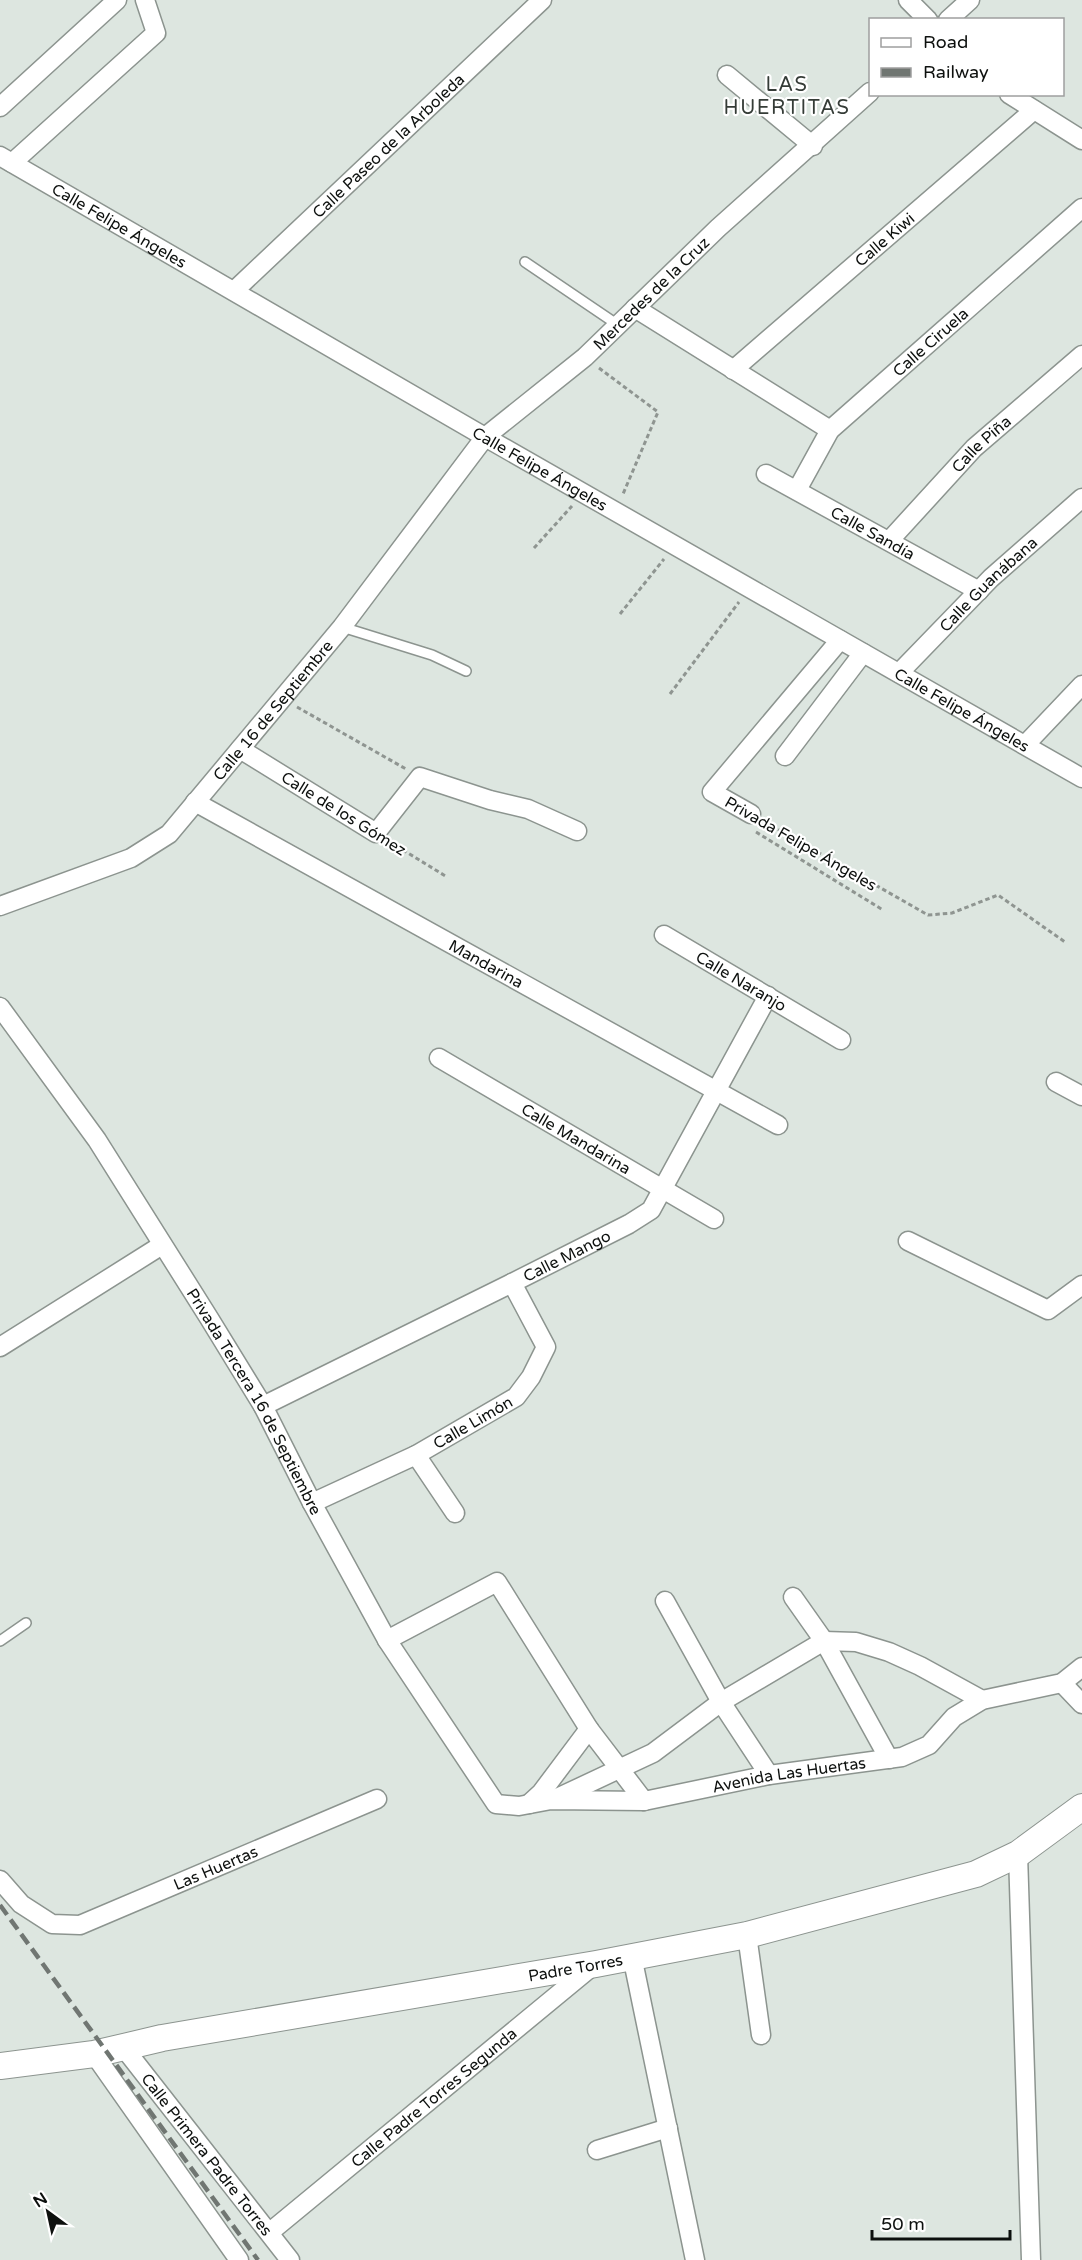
<svg xmlns="http://www.w3.org/2000/svg" width="1082" height="2260" font-family="'Varela Round',sans-serif">
<style>
.lines{fill:none;stroke-linecap:round;stroke-linejoin:round}
.lane-casing{stroke:#8c948f;stroke-width:12}
.street-casing{stroke:#8c948f;stroke-width:21}
.secondary-casing{stroke:#8c948f;stroke-width:28}
.path{stroke:#8f9591;stroke-width:3;stroke-dasharray:4.5 3;stroke-linecap:butt}
.lane{stroke:#fff;stroke-width:9}
.street{stroke:#fff;stroke-width:18}
.secondary{stroke:#fff;stroke-width:26}
.rail{stroke:#707672;stroke-width:4.5;stroke-dasharray:12 6;stroke-linecap:butt}
.labels{text-anchor:middle;stroke-width:4.5;stroke-linejoin:round;paint-order:stroke}
.street-label{font-size:16px;fill:#0d100e;stroke:#fff}
.quarter-label{font-size:20px;letter-spacing:1.5px;fill:#353c37;stroke:#fff}
</style>
<rect width="100%" height="100%" fill="#dde6e0"/>
<g class="lines">
<defs>
<path id="lane" d="M 525,262 L 618,325
M 342,627 L 432,655 L 466,671
M 0,1641 L 26,1623"/>
<g id="street">
<path d="M 908,0 L 928,20"/>
<path d="M 948,20 L 970,0"/>
<path d="M 727,75 L 813,146"/>
<path d="M 1009,94 L 1082,140"/>
<path d="M 0,107 L 117,0"/>
<path id="s1" d="M 0,156 L 485,437 L 1082,778"/>
<path d="M 12,163 L 156,33 L 145,0"/>
<path id="s2" d="M 234,291 L 542,0"/>
<path d="M 635,308 L 830,430"/>
<path id="s3" d="M 733,370 L 1034,110"/>
<path id="s4" d="M 766,474 L 979,591"/>
<path id="s5" d="M 797,490 L 830,430 L 1082,208"/>
<path id="s6" d="M 889,541 L 974,448 L 1082,355"/>
<path id="s7" d="M 899,673 L 991,578 L 1082,498"/>
<path d="M 1025,745 L 1082,685"/>
<path d="M 240,749 L 376,833 L 420,777 L 490,800 L 528,809 L 577,831"/>
<path d="M 785,756 L 863,653"/>
<path id="s8" d="M 195,802 L 778,1125"/>
<path d="M 751,814 L 712,792 L 840,640"/>
<path id="s9" d="M 0,906 L 131,858 L 169,834 L 342,627 L 485,437 L 585,357 L 718,228 L 870,92"/>
<path id="s10" d="M 664,935 L 841,1040"/>
<path id="s11" d="M 0,1007 L 97,1140 L 209,1318 L 263,1406 L 312,1503 L 387,1640 L 496,1804 L 519,1806 L 551,1800 L 644,1801 L 769,1775 L 902,1757 L 929,1745 L 954,1717 L 982,1700 L 1062,1683 L 1082,1667"/>
<path id="s12" d="M 439,1058 L 714,1219"/>
<path d="M 1056,1082 L 1082,1096"/>
<path d="M 908,1241 L 1048,1310 L 1082,1285"/>
<path d="M 0,1347 L 162,1245"/>
<path id="s13" d="M 263,1406 L 512,1283 L 629,1224 L 651,1210 L 768,996"/>
<path d="M 416,1455 L 455,1513"/>
<path id="s14" d="M 312,1503 L 416,1455 L 516,1397 L 531,1377 L 546,1347 L 512,1283"/>
<path d="M 793,1597 L 824,1641 L 889,1759"/>
<path d="M 665,1601 L 721,1702 L 769,1775"/>
<path d="M 387,1640 L 497,1582 L 589,1729 L 644,1801"/>
<path d="M 1062,1683 L 1082,1704"/>
<path d="M 555,1799 L 653,1753 L 721,1702 L 824,1641 L 856,1642 L 889,1652 L 920,1666 L 982,1700"/>
<path d="M 529,1804 L 541,1793 L 589,1729"/>
<path d="M 1018,1854 L 1031,2260"/>
<path id="s15" d="M 0,1880 L 21,1904 L 52,1924 L 80,1925 L 377,1799"/>
<path d="M 747,1935 L 761,2035"/>
<path d="M 632,1956 L 695,2260"/>
<path id="s16" d="M 124,2048 L 290,2260"/>
<path d="M 94,2054 L 239,2260"/>
<path d="M 597,2150 L 668,2128"/>
<path id="s17" d="M 270,2232 L 595,1964"/>
</g>
<g id="secondary">
<path id="s18" d="M 0,2066 L 94,2054 L 162,2038 L 596,1964 L 747,1935 L 976,1874 L 1018,1854 L 1082,1807"/>
</g>
</defs>
<!-- lane casing -->
<use href="#lane" class="lane-casing"/>
<!-- street casing -->
<use href="#street" class="street-casing"/>
<!-- secondary casing -->
<use href="#secondary" class="secondary-casing"/>
<!-- path -->
<path class="path" d="M 599,368 L 658,412 L 623,494
M 534,548 L 572,506
M 620,614 L 664,559
M 670,694 L 739,602
M 297,707 L 406,769
M 765,822 L 928,915 L 952,913 L 998,895 L 1065,942
M 756,832 L 883,910
M 390,842 L 447,877"/>
<!-- lane -->
<use href="#lane" class="lane"/>
<!-- street -->
<use href="#street" class="street"/>
<!-- secondary -->
<use href="#secondary" class="secondary"/>
<!-- rail -->
<path class="rail" d="M 0,1905 L 258,2260"/>
</g>
<g class="labels">
<!-- street labels -->
<g class="street-label">
<text dy="6" stroke="none"><textPath href="#s2" startOffset="212">Calle Paseo de la Arboleda</textPath></text>
<text dy="6" stroke="none"><textPath href="#s1" startOffset="138">Calle Felipe Ángeles</textPath></text>
<text dy="6" stroke="none"><textPath href="#s3" startOffset="200">Calle Kiwi</textPath></text>
<text dy="6" stroke="none"><textPath href="#s9" startOffset="912">Mercedes de la Cruz</textPath></text>
<text dy="6" stroke="none"><textPath href="#s5" startOffset="202">Calle Ciruela</textPath></text>
<text dy="6" stroke="none"><textPath href="#s6" startOffset="134">Calle Piña</textPath></text>
<text dy="6" stroke="none"><textPath href="#s1" startOffset="624">Calle Felipe Ángeles</textPath></text>
<text dy="6" stroke="none"><textPath href="#s4" startOffset="122">Calle Sandía</textPath></text>
<text dy="6" stroke="none"><textPath href="#s7" startOffset="126">Calle Guanábana</textPath></text>
<text dy="6" stroke="none"><textPath href="#s1" startOffset="1110">Calle Felipe Ángeles</textPath></text>
<text dy="6" stroke="none"><textPath href="#s9" startOffset="346">Calle 16 de Septiembre</textPath></text>
<text transform="translate(344 813) rotate(32)" y="6">Calle de los Gómez</text>
<text transform="translate(801 843) rotate(30)" y="6">Privada Felipe Ángeles</text>
<text dy="6" stroke="none"><textPath href="#s8" startOffset="333">Mandarina</textPath></text>
<text dy="6" stroke="none"><textPath href="#s10" startOffset="90">Calle Naranjo</textPath></text>
<text dy="6" stroke="none"><textPath href="#s12" startOffset="159">Calle Mandarina</textPath></text>
<text dy="6" stroke="none"><textPath href="#s13" startOffset="339">Calle Mango</textPath></text>
<text dy="6" stroke="none"><textPath href="#s11" startOffset="470">Privada Tercera 16 de Septiembre</textPath></text>
<text dy="6" stroke="none"><textPath href="#s14" startOffset="180">Calle Limón</textPath></text>
<text dy="6" stroke="none"><textPath href="#s11" startOffset="1236">Avenida Las Huertas</textPath></text>
<text dy="6" stroke="none"><textPath href="#s15" startOffset="244">Las Huertas</textPath></text>
<text dy="6" stroke="none"><textPath href="#s18" startOffset="584">Padre Torres</textPath></text>
<text dy="6" stroke="none"><textPath href="#s17" startOffset="212">Calle Padre Torres Segunda</textPath></text>
<text dy="6" stroke="none"><textPath href="#s16" startOffset="135">Calle Primera Padre Torres</textPath></text>
</g>
<!-- quarter labels -->
<g class="quarter-label">
<text x="787" y="91">LAS<tspan x="787" dy="23">HUERTITAS</tspan></text>
</g>
</g>
<!-- legend -->
<rect x="869" y="18" width="195" height="78" fill="#ffffff" stroke="#9e9f9f" stroke-width="1.5"/>
<rect x="881" y="38" width="30" height="9" fill="#ffffff" stroke="#9e9f9f" stroke-width="1.5"/>
<text x="923" y="48" font-size="18" fill="#0d100e">Road</text>
<rect x="881" y="68" width="30" height="9" fill="#707672" stroke="#9e9f9f" stroke-width="1.5"/>
<text x="923" y="78" font-size="18" fill="#0d100e">Railway</text>
<!-- north arrow -->
<g transform="translate(48 2212) rotate(327)" stroke="#ffffff" stroke-width="4.5" paint-order="stroke">
<path d="M0-4.5L10 22L0 15L-10 22Z" fill="#0d100e"/>
<text y="-9" font-size="16" font-weight="bold" text-anchor="middle" fill="#0d100e">N</text>
</g>
<!-- scale -->
<path d="M872 2230v9h138v-9" fill="none" stroke="#0d100e" stroke-width="3"/>
<text x="881" y="2230" font-size="18" fill="#0d100e" stroke="#ffffff" stroke-width="4.5" paint-order="stroke">50 m</text>
</svg>
